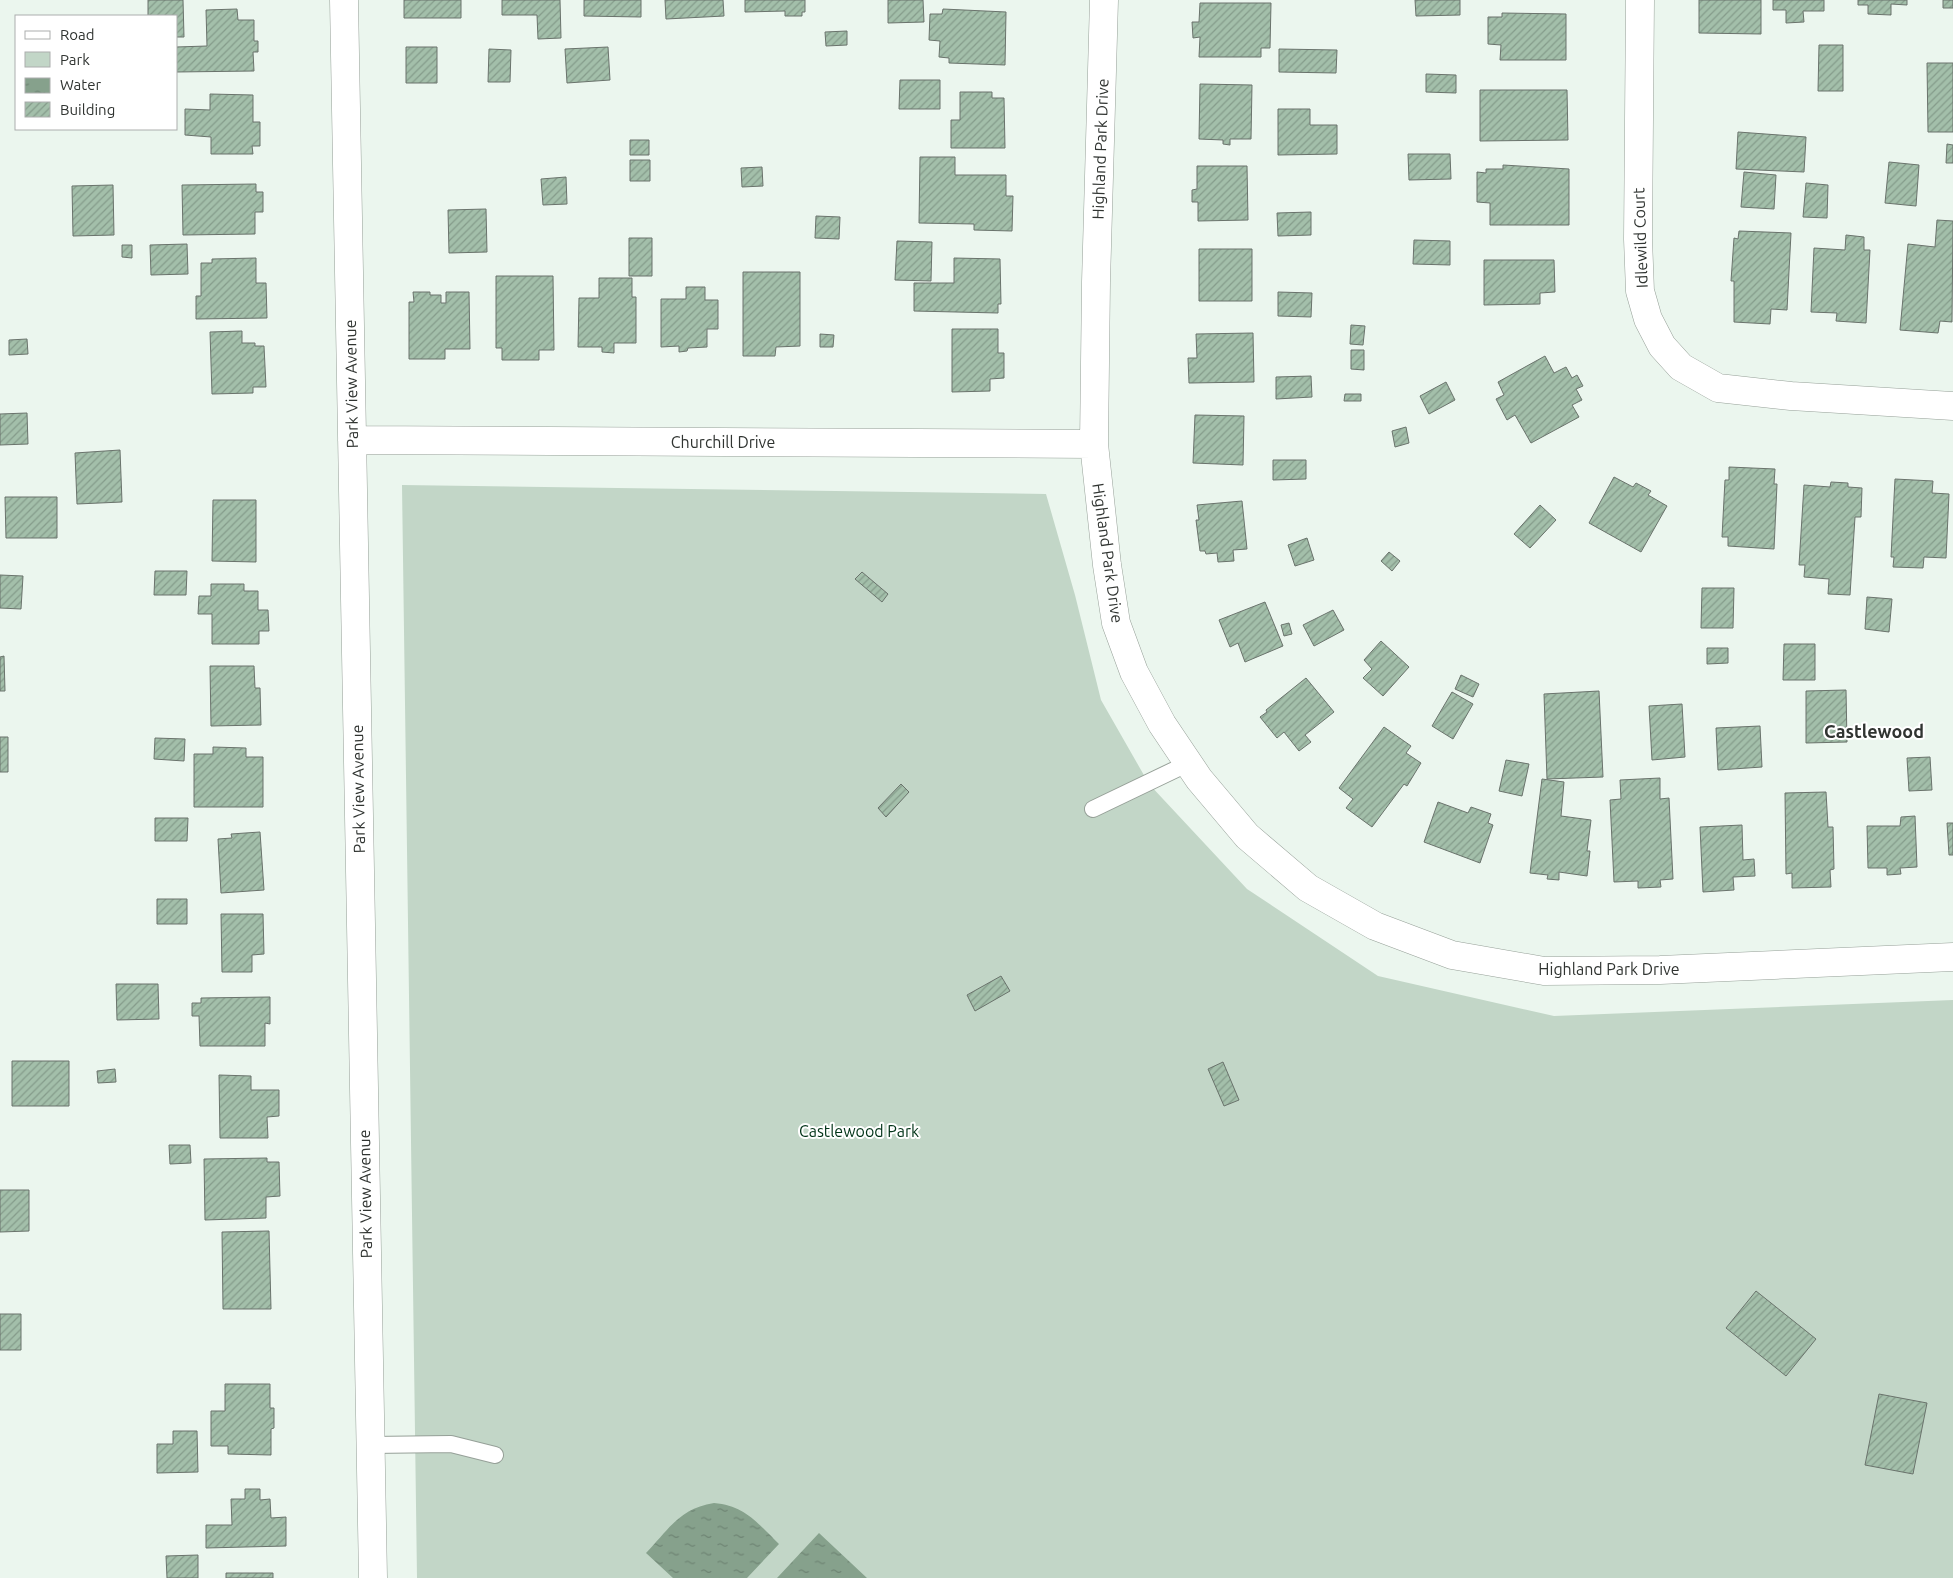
<svg xmlns="http://www.w3.org/2000/svg" width="1953" height="1578" font-family="Ubuntu,sans-serif">
<style>
.green{fill:#c2d6c7}
.water{fill:url(#water-ripples)}
.building{fill:url(#building-hatch);stroke:#6a736c}
.lines{fill:none;stroke-linecap:round;stroke-linejoin:round}
.lane-casing{stroke:#96a098;stroke-width:18}
.street-casing{stroke:#96a098;stroke-width:29}
.lane{stroke:#fff;stroke-width:16}
.street{stroke:#fff;stroke-width:28}
.labels{text-anchor:middle;stroke-width:4;stroke-linejoin:round;paint-order:stroke}
.street-label{font-size:16px;fill:#303431;stroke:#fff}
.park-label{font-size:16px;fill:#013317;stroke:#fff}
.neighbourhood-label{font-size:18px;font-weight:bold;fill:#303431;stroke:#fff}
</style>
<defs>
<pattern id="water-ripples" width="26" height="14" patternUnits="userSpaceOnUse" patternTransform="scale(1.25)"><rect width="26" height="14" fill="#86a18c"/><path d="M2 4q2-2 4 0t4 0M15 11q2-2 4 0t4 0" fill="none" stroke="#6e8473"/></pattern>
<pattern id="building-hatch" width="6" height="6" patternUnits="userSpaceOnUse" patternTransform="scale(1.25)"><rect width="6" height="6" fill="#a3bfaa"/><path d="M-1 1l2-2M0 6l6-6M5 7l2-2" fill="none" stroke="#859c8b"/></pattern>
</defs>
<rect width="100%" height="100%" fill="#ebf6ee"/>
<!-- green -->
<path class="green" d="M 402,485 L 1046,494 L 1075,595 L 1101,700 L 1149,784 L 1247,889 L 1378,976 L 1554,1016 L 1953,1000 L 1953,1578 L 417,1578 Z"/>
<!-- water -->
<path class="water" d="M 714,1503 C 746,1506 757,1523 779,1544 L 747,1578 L 673,1578 L 646,1553 C 670,1528 679,1509 714,1503 Z
M 819,1533 L 867,1578 L 777,1578 Z"/>
<!-- building -->
<path class="building" d="M 148,0 L 183,0 L 184,37 L 176,37 L 176,16 L 148,16 Z
M 404,0 L 461,0 L 461,18 L 404,18 Z
M 502,0 L 560,0 L 561,38 L 538,39 L 537,15 L 502,15 Z
M 584,0 L 641,0 L 641,17 L 584,16 Z
M 665,0 L 723,0 L 724,16 L 666,19 Z
M 745,0 L 805,0 L 805,12 L 802,12 L 802,16 L 785,16 L 785,11 L 745,12 Z
M 888,0 L 923,0 L 924,22 L 888,23 Z
M 1415,0 L 1460,0 L 1460,15 L 1416,16 Z
M 1699,0 L 1761,0 L 1761,34 L 1699,33 Z
M 1773,0 L 1824,0 L 1824,11 L 1803,11 L 1804,22 L 1786,23 L 1786,10 L 1773,10 Z
M 1858,0 L 1907,0 L 1907,5 L 1891,4 L 1891,15 L 1868,14 L 1868,5 L 1858,5 Z
M 1943,0 L 1953,0 L 1953,8 L 1943,8 Z
M 1200,3 L 1271,3 L 1270,48 L 1261,48 L 1261,57 L 1199,57 L 1200,37 L 1193,38 L 1192,22 L 1199,22 Z
M 237,9 L 238,20 L 254,20 L 254,41 L 258,41 L 258,52 L 253,52 L 254,71 L 176,72 L 176,47 L 207,46 L 206,10 Z
M 943,9 L 1006,12 L 1005,65 L 949,63 L 949,58 L 939,57 L 940,41 L 929,40 L 930,14 L 942,14 Z
M 1502,13 L 1566,14 L 1566,60 L 1500,60 L 1501,45 L 1488,44 L 1488,17 L 1502,17 Z
M 847,31 L 847,45 L 826,46 L 825,32 Z
M 1819,45 L 1843,45 L 1843,91 L 1818,91 Z
M 406,47 L 437,47 L 437,83 L 406,83 Z
M 608,47 L 610,80 L 567,83 L 565,49 Z
M 489,49 L 511,50 L 510,82 L 488,82 Z
M 1279,49 L 1337,50 L 1336,73 L 1279,72 Z
M 1927,63 L 1953,63 L 1953,132 L 1928,132 Z
M 1426,74 L 1456,75 L 1456,93 L 1426,92 Z
M 900,80 L 940,80 L 940,109 L 899,109 Z
M 1200,84 L 1252,85 L 1251,139 L 1230,139 L 1230,145 L 1223,144 L 1223,140 L 1199,139 Z
M 1480,90 L 1567,90 L 1568,140 L 1480,141 Z
M 960,92 L 992,92 L 992,98 L 1004,98 L 1005,148 L 951,148 L 951,120 L 960,120 Z
M 210,94 L 253,95 L 253,122 L 260,122 L 260,146 L 252,146 L 253,154 L 211,154 L 211,137 L 185,135 L 185,109 L 210,110 Z
M 1278,109 L 1310,109 L 1310,125 L 1337,125 L 1337,154 L 1278,155 Z
M 1738,132 L 1806,137 L 1804,172 L 1736,169 Z
M 630,140 L 649,140 L 649,155 L 630,155 Z
M 1947,144 L 1953,145 L 1953,163 L 1946,163 Z
M 1408,154 L 1450,154 L 1451,179 L 1409,180 Z
M 920,157 L 955,157 L 955,175 L 1006,175 L 1006,196 L 1013,196 L 1012,231 L 974,230 L 974,224 L 919,223 Z
M 630,160 L 650,160 L 650,181 L 630,181 Z
M 1889,162 L 1919,165 L 1916,206 L 1885,203 Z
M 1503,165 L 1569,169 L 1569,225 L 1490,225 L 1490,203 L 1477,202 L 1477,172 L 1486,173 L 1486,169 L 1503,169 Z
M 1197,166 L 1247,166 L 1248,220 L 1198,221 L 1198,202 L 1192,202 L 1192,190 L 1197,189 Z
M 762,167 L 763,186 L 742,187 L 741,168 Z
M 1744,172 L 1776,175 L 1774,209 L 1741,207 Z
M 566,177 L 567,204 L 543,205 L 541,179 Z
M 1806,183 L 1828,185 L 1827,218 L 1803,217 Z
M 256,184 L 256,192 L 263,192 L 263,212 L 255,212 L 255,234 L 183,235 L 182,185 Z
M 113,185 L 114,235 L 73,236 L 72,186 Z
M 486,209 L 487,252 L 449,253 L 448,210 Z
M 1311,212 L 1311,235 L 1278,236 L 1277,213 Z
M 816,216 L 840,217 L 839,239 L 815,238 Z
M 1937,220 L 1953,221 L 1952,322 L 1940,321 L 1938,333 L 1900,330 L 1908,244 L 1935,247 Z
M 1739,231 L 1791,233 L 1787,310 L 1771,309 L 1770,324 L 1734,322 L 1734,281 L 1731,281 L 1734,238 L 1738,239 Z
M 1846,235 L 1864,237 L 1864,250 L 1870,250 L 1866,323 L 1836,321 L 1837,313 L 1811,312 L 1814,248 L 1845,250 Z
M 629,238 L 652,238 L 652,276 L 629,276 Z
M 1414,240 L 1450,241 L 1450,265 L 1413,264 Z
M 897,241 L 932,242 L 931,281 L 895,280 Z
M 187,244 L 188,274 L 151,275 L 150,245 Z
M 122,245 L 132,245 L 132,258 L 122,257 Z
M 1199,249 L 1252,249 L 1252,301 L 1199,301 Z
M 256,258 L 256,283 L 266,283 L 267,318 L 196,319 L 196,296 L 201,296 L 201,263 L 212,263 L 212,259 Z
M 954,258 L 1000,259 L 1001,304 L 998,304 L 998,313 L 914,311 L 914,283 L 954,283 Z
M 1484,260 L 1554,260 L 1555,292 L 1540,293 L 1540,304 L 1484,305 Z
M 743,272 L 800,272 L 800,346 L 776,347 L 775,356 L 743,356 Z
M 496,276 L 553,276 L 554,350 L 539,350 L 539,360 L 502,360 L 502,348 L 496,348 Z
M 599,278 L 632,278 L 632,297 L 636,297 L 636,343 L 614,343 L 614,353 L 602,352 L 602,347 L 578,347 L 579,298 L 599,298 Z
M 686,287 L 705,287 L 705,300 L 718,300 L 718,329 L 707,329 L 707,347 L 688,348 L 687,351 L 679,352 L 679,346 L 661,347 L 661,299 L 686,299 Z
M 413,292 L 430,292 L 430,295 L 441,295 L 441,303 L 446,303 L 446,292 L 469,292 L 470,349 L 445,349 L 445,359 L 409,359 L 409,302 L 414,302 Z
M 1278,292 L 1312,293 L 1311,317 L 1278,316 Z
M 1351,325 L 1365,326 L 1363,345 L 1350,344 Z
M 952,329 L 998,329 L 998,353 L 1004,353 L 1004,378 L 990,379 L 990,391 L 952,392 Z
M 242,331 L 242,343 L 255,343 L 255,346 L 264,346 L 266,387 L 253,387 L 253,393 L 212,394 L 210,332 Z
M 1253,333 L 1254,382 L 1189,383 L 1188,358 L 1197,358 L 1196,334 Z
M 820,334 L 834,335 L 833,347 L 820,347 Z
M 27,339 L 28,354 L 9,355 L 9,340 Z
M 1351,350 L 1364,350 L 1364,370 L 1351,369 Z
M 1545,356 L 1554,373 L 1566,367 L 1572,378 L 1577,375 L 1583,386 L 1576,389 L 1582,400 L 1572,405 L 1579,417 L 1531,443 L 1515,415 L 1507,420 L 1496,399 L 1504,395 L 1498,382 Z
M 1311,376 L 1312,397 L 1276,399 L 1276,377 Z
M 1446,382 L 1455,400 L 1429,414 L 1420,396 Z
M 1345,394 L 1361,394 L 1361,401 L 1344,401 Z
M 27,413 L 28,444 L 0,445 L 0,414 Z
M 1195,415 L 1244,416 L 1243,465 L 1193,463 Z
M 1406,427 L 1409,443 L 1395,447 L 1392,431 Z
M 120,450 L 122,502 L 77,504 L 75,453 Z
M 1273,460 L 1306,460 L 1306,479 L 1273,480 Z
M 1729,467 L 1775,469 L 1774,484 L 1777,484 L 1774,549 L 1728,546 L 1728,537 L 1722,537 L 1725,480 L 1729,480 Z
M 1614,477 L 1633,487 L 1636,483 L 1651,491 L 1648,495 L 1667,506 L 1641,552 L 1589,523 Z
M 1895,479 L 1933,481 L 1932,493 L 1949,494 L 1946,558 L 1924,557 L 1923,568 L 1893,567 L 1894,557 L 1891,557 Z
M 1831,482 L 1848,483 L 1848,487 L 1862,488 L 1861,517 L 1855,517 L 1850,595 L 1828,594 L 1829,579 L 1804,577 L 1805,565 L 1799,565 L 1804,485 L 1830,487 Z
M 5,497 L 57,497 L 57,538 L 6,538 Z
M 213,500 L 256,500 L 256,562 L 212,561 Z
M 1242,501 L 1247,549 L 1233,550 L 1234,561 L 1218,562 L 1217,553 L 1206,554 L 1205,551 L 1200,551 L 1196,520 L 1199,520 L 1197,505 Z
M 1540,505 L 1556,520 L 1530,548 L 1514,534 Z
M 1307,538 L 1314,560 L 1295,566 L 1288,545 Z
M 1389,552 L 1400,561 L 1392,571 L 1381,561 Z
M 155,571 L 187,571 L 186,595 L 154,595 Z
M 862,572 L 888,594 L 882,602 L 855,579 Z
M 0,575 L 23,576 L 21,609 L 0,608 Z
M 211,584 L 244,584 L 244,591 L 258,591 L 258,610 L 268,610 L 269,631 L 259,631 L 259,644 L 212,644 L 212,614 L 198,614 L 199,596 L 211,596 Z
M 1702,588 L 1734,588 L 1733,628 L 1701,628 Z
M 1867,597 L 1892,599 L 1889,632 L 1865,629 Z
M 1265,602 L 1283,646 L 1245,662 L 1238,643 L 1230,647 L 1219,620 Z
M 1333,610 L 1344,630 L 1314,646 L 1303,625 Z
M 1289,623 L 1292,634 L 1284,636 L 1281,625 Z
M 1381,641 L 1409,667 L 1383,696 L 1363,678 L 1372,669 L 1364,660 Z
M 1784,644 L 1815,644 L 1815,680 L 1783,680 Z
M 1707,648 L 1728,648 L 1728,663 L 1707,664 Z
M 4,656 L 5,691 L 0,691 L 0,657 Z
M 210,666 L 254,666 L 255,688 L 260,688 L 261,725 L 211,726 Z
M 1461,675 L 1479,684 L 1473,697 L 1455,689 Z
M 1306,678 L 1334,712 L 1305,735 L 1311,742 L 1299,751 L 1284,732 L 1277,738 L 1260,717 L 1267,712 L 1266,710 Z
M 1846,690 L 1847,742 L 1806,743 L 1806,691 Z
M 1599,691 L 1603,777 L 1547,779 L 1544,694 Z
M 1452,692 L 1473,704 L 1453,739 L 1432,726 Z
M 1682,704 L 1685,757 L 1652,760 L 1649,706 Z
M 1760,726 L 1762,767 L 1718,770 L 1716,728 Z
M 1384,727 L 1411,746 L 1406,753 L 1421,763 L 1407,786 L 1404,784 L 1372,827 L 1346,808 L 1353,799 L 1339,788 Z
M 0,737 L 8,737 L 8,772 L 0,772 Z
M 155,738 L 185,739 L 184,761 L 154,759 Z
M 213,747 L 246,748 L 246,757 L 263,757 L 263,807 L 194,807 L 194,754 L 213,754 Z
M 1930,757 L 1932,790 L 1909,791 L 1907,758 Z
M 1506,760 L 1529,764 L 1522,796 L 1499,791 Z
M 1660,778 L 1660,799 L 1669,798 L 1673,879 L 1660,880 L 1661,887 L 1638,888 L 1638,881 L 1614,882 L 1610,800 L 1621,799 L 1620,780 Z
M 1542,779 L 1564,782 L 1561,816 L 1591,820 L 1587,851 L 1590,851 L 1587,876 L 1559,872 L 1559,880 L 1547,879 L 1548,875 L 1530,873 Z
M 901,784 L 909,792 L 886,817 L 878,808 Z
M 1826,792 L 1828,827 L 1833,827 L 1834,869 L 1830,870 L 1831,887 L 1792,888 L 1792,873 L 1786,874 L 1785,793 Z
M 1438,802 L 1468,813 L 1471,807 L 1491,814 L 1488,823 L 1493,825 L 1480,863 L 1424,842 Z
M 1915,816 L 1917,867 L 1900,868 L 1901,874 L 1887,875 L 1887,868 L 1868,868 L 1867,826 L 1900,826 L 1901,817 Z
M 155,818 L 188,818 L 187,841 L 155,841 Z
M 1947,823 L 1953,823 L 1953,855 L 1949,855 Z
M 1742,825 L 1743,860 L 1754,859 L 1755,876 L 1733,877 L 1734,890 L 1703,892 L 1700,827 Z
M 260,832 L 264,890 L 221,893 L 218,839 L 232,838 L 231,834 Z
M 157,899 L 187,899 L 187,924 L 157,924 Z
M 221,914 L 263,914 L 264,954 L 252,955 L 252,972 L 222,972 Z
M 1001,976 L 1010,991 L 975,1011 L 967,995 Z
M 116,984 L 158,984 L 159,1019 L 117,1020 Z
M 270,997 L 270,1024 L 265,1023 L 265,1046 L 200,1046 L 199,1016 L 192,1016 L 192,1003 L 201,1003 L 201,998 Z
M 12,1061 L 69,1061 L 69,1106 L 12,1106 Z
M 1223,1062 L 1239,1100 L 1224,1106 L 1208,1069 Z
M 115,1069 L 116,1082 L 98,1083 L 97,1071 Z
M 219,1075 L 251,1076 L 251,1090 L 279,1090 L 279,1116 L 267,1117 L 268,1138 L 220,1138 Z
M 169,1145 L 190,1145 L 191,1163 L 170,1164 Z
M 267,1158 L 267,1162 L 279,1162 L 280,1196 L 266,1197 L 266,1218 L 205,1220 L 204,1159 Z
M 0,1190 L 29,1190 L 29,1231 L 0,1232 Z
M 269,1231 L 271,1309 L 223,1309 L 222,1232 Z
M 1756,1291 L 1816,1339 L 1786,1376 L 1726,1328 Z
M 0,1314 L 21,1314 L 21,1350 L 0,1350 Z
M 225,1384 L 270,1384 L 270,1408 L 274,1408 L 274,1428 L 271,1429 L 271,1455 L 228,1454 L 228,1446 L 211,1446 L 211,1411 L 225,1411 Z
M 1879,1394 L 1927,1403 L 1913,1474 L 1865,1465 Z
M 173,1431 L 197,1431 L 198,1472 L 157,1473 L 157,1444 L 173,1444 Z
M 245,1489 L 260,1489 L 260,1500 L 270,1499 L 271,1518 L 286,1517 L 286,1546 L 206,1548 L 206,1525 L 232,1525 L 231,1499 L 245,1499 Z
M 198,1555 L 198,1578 L 167,1578 L 166,1556 Z
M 226,1573 L 273,1573 L 273,1578 L 226,1578 Z"/>
<g class="lines">
<defs>
<path id="lane" d="M 1093,809 L 1189,763
M 370,1445 L 451,1444 L 495,1455"/>
<path id="street" d="M 344,0 L 373,1578
M 1104,0 L 1096,282 L 1094,444 L 1107,565 L 1116,623 L 1134,672 L 1162,724 L 1199,779 L 1247,836 L 1308,888 L 1375,926 L 1452,955 L 1544,971 L 1660,970 L 1953,957
M 1640,0 L 1638,239 L 1640,291 L 1648,319 L 1662,346 L 1681,367 L 1718,388 L 1791,396 L 1953,406
M 352,440 L 1094,444"/>
</defs>
<!-- lane casing -->
<use href="#lane" class="lane-casing"/>
<!-- street casing -->
<use href="#street" class="street-casing"/>
<!-- lane -->
<use href="#lane" class="lane"/>
<!-- street -->
<use href="#street" class="street"/>
</g>
<g class="labels">
<!-- street labels -->
<g class="street-label">
<text transform="translate(1100 149) rotate(-88)" y="6">Highland Park Drive</text>
<text transform="translate(1640 238) rotate(-92)" y="6">Idlewild Court</text>
<text transform="translate(351 384) rotate(-91)" y="6">Park View Avenue</text>
<text x="723" y="448">Churchill Drive</text>
<text transform="translate(1108 553) rotate(82)" y="6">Highland Park Drive</text>
<text transform="translate(358 789) rotate(-91)" y="6">Park View Avenue</text>
<text x="1609" y="975">Highland Park Drive</text>
<text transform="translate(365 1194) rotate(-91)" y="6">Park View Avenue</text>
</g>
<!-- park labels -->
<g class="park-label">
<text x="859" y="1137">Castlewood Park</text>
</g>
<!-- neighbourhood labels -->
<g class="neighbourhood-label">
<text x="1874" y="738">Castlewood</text>
</g>
</g>
<!-- legend -->
<rect x="15" y="15" width="162" height="115" fill="#ffffff" stroke="#acaead"/>
<rect x="25" y="31" width="25" height="8" fill="#ffffff" stroke="#acaead"/>
<text x="60" y="40" font-size="15" fill="#303431">Road</text>
<rect x="25" y="52" width="25" height="15" fill="#c2d6c7" stroke="#acaead"/>
<text x="60" y="65" font-size="15" fill="#303431">Park</text>
<rect x="25" y="78" width="25" height="15" fill="url(#water-ripples)" stroke="#acaead"/>
<text x="60" y="90" font-size="15" fill="#303431">Water</text>
<rect x="25" y="102" width="25" height="15" fill="url(#building-hatch)" stroke="#acaead"/>
<text x="60" y="115" font-size="15" fill="#303431">Building</text>
</svg>
